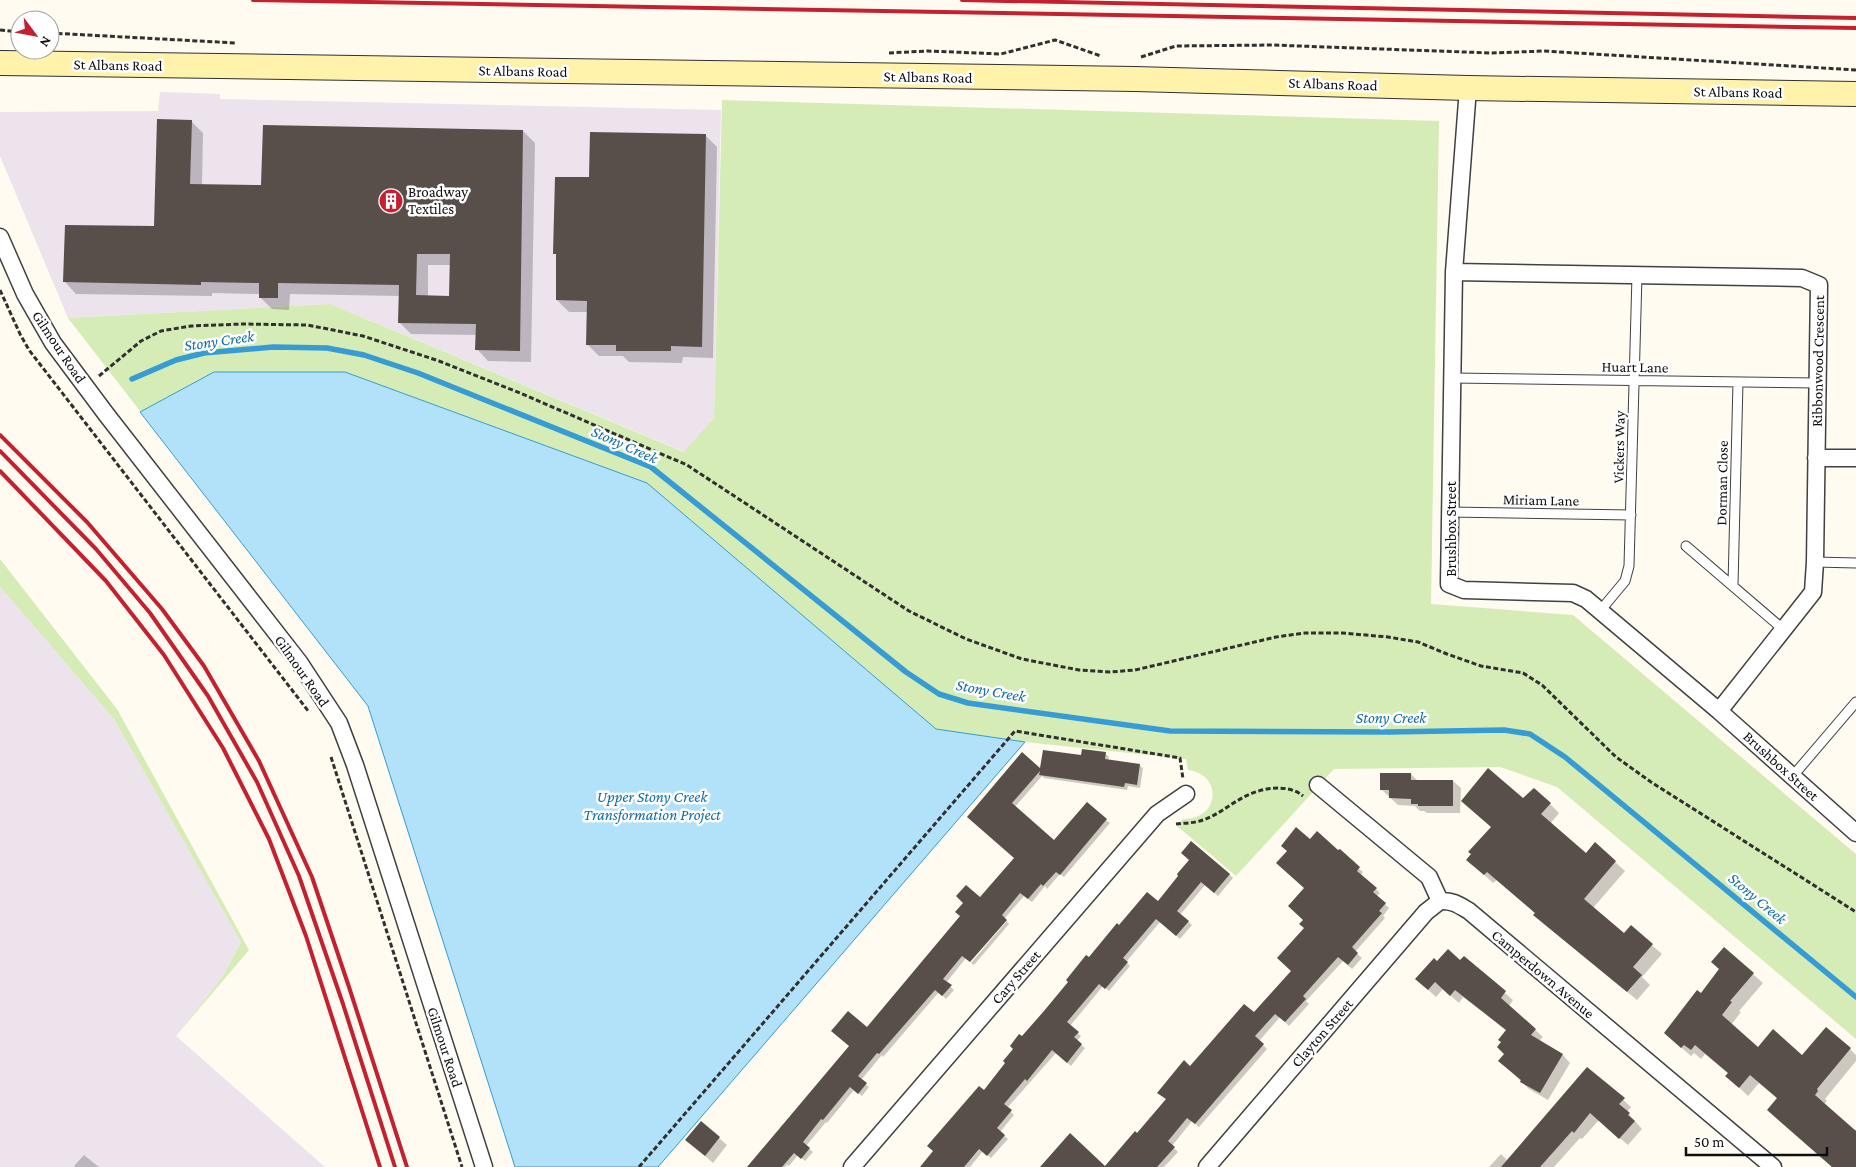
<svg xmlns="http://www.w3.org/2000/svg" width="1856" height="1167" font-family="'Crimson Pro',serif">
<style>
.industrial{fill:#ece3ed}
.green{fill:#d5ecb7}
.water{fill:#b2e2f9;stroke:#369cd3}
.shadow{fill:#0003;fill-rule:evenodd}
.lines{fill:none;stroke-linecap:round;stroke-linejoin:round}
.stream{stroke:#369cd3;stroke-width:5.5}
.building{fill:#584f4a;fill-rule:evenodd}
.lane-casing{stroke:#414141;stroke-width:11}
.street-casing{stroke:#414141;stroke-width:19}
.secondary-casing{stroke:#303030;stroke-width:26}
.path{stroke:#303030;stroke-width:3;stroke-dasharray:5 2.5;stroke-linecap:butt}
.lane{stroke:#fff;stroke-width:9}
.street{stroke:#fff;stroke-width:16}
.secondary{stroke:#fff2ab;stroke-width:24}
.rail{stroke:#c5202f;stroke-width:4}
.labels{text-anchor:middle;stroke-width:5;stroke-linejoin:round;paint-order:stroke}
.street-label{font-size:15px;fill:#0e0e0e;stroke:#fff}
.poi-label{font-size:15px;fill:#0e0e0e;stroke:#fff;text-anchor:start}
.water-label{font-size:16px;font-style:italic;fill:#116ca7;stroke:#fff}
</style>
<rect width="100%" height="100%" fill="#fffbf0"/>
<!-- industrial -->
<path class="industrial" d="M 160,92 L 220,94 L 220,99 L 721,110 L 714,418 L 685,452 L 330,304 L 68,318 L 0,156 L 0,112 L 158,111 Z
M 0,587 L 114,719 L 241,942 L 223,976 L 176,1036 L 325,1167 L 0,1167 Z"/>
<!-- green -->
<path class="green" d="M 722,100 L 1439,121 L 1431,604 L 1573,615 L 1856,854 L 1856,1039 L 1557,787 L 1500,767 L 1334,769 L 1236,876 L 1177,826 L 1183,819 C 1219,820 1224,775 1188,770 L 1186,759 L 1025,742 L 658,1167 L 515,1167 L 368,706 L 68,318 L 330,304 L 684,452 L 714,418 Z
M 0,559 L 117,709 L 249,950 L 176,1036 L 223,976 L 241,942 L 114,719 L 0,587 Z"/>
<!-- water -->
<path class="water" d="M 214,372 L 345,372 L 647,483 L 936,729 L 1025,742 L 658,1167 L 515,1167 L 368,706 L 140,412 Z"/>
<!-- shadow -->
<path class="shadow" d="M 191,121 L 203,133 L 202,185 L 263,186 L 523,131 L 535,143 L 531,362 L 488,361 L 477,349 L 477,335 L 411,334 L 399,322 L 400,296 L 290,294 L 289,310 L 272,309 L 260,297 L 260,294 L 212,293 L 212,296 L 76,294 L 65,282 L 156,228 ZM 428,265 L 451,265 L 450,297 L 428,297 Z
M 705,135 L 717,147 L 713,358 L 683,357 L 682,363 L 629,362 L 623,356 L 599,356 L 587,344 L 588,312 L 569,312 L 557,300 L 558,256 L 555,253 L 590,179 Z
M 1105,753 L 1109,757 L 1108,761 L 1139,765 L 1143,768 L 1140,788 L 1128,786 L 1127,790 L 1044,778 L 1042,776 L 1015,807 L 1054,842 L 1106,820 L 1110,823 L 1064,877 L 1060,874 L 1047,889 L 1045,886 L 1032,902 L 1024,896 L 1004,919 L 966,958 L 946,983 L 954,990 L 946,999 L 939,992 L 883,1057 L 882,1055 L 861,1080 L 869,1087 L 862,1096 L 854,1090 L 827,1123 L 826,1122 L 806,1146 L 813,1152 L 805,1161 L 798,1155 L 789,1166 L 787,1165 L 785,1167 L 748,1167 L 1016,858 L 972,820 L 1022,754 L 1041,771 L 1082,756 Z
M 1411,774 L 1418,781 L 1453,781 L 1461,788 L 1460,813 L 1427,813 L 1424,811 L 1420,811 L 1415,806 L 1398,805 L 1381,789 Z
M 1523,799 L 1550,804 L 1559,813 L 1550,824 L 1586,854 L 1595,844 L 1625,871 L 1593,908 L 1624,935 L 1631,927 L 1662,954 L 1642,977 L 1650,985 L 1637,1000 L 1544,924 L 1535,915 L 1536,914 L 1497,880 L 1493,883 L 1468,860 L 1492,827 L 1462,801 Z
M 1317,833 L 1363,872 L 1361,875 L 1380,893 L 1377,896 L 1389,908 L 1383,916 L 1385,918 L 1355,952 L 1362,958 L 1352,969 L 1343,961 L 1306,1001 L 1309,1004 L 1289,1026 L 1280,1017 L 1259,1041 L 1267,1049 L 1199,1127 L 1192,1121 L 1172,1146 L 1178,1152 L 1164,1167 L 1106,1167 L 1137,1135 L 1167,1100 L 1190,1067 L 1254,1014 L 1292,971 L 1305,929 L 1306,888 L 1310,841 Z
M 1229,874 L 1233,878 L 1218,896 L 1205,885 L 1180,915 L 1192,925 L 1180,939 L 1160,922 L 1126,962 L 1130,966 L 1109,991 L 1103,986 L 1070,1026 L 1081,1036 L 1077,1041 L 1085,1048 L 1071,1066 L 1056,1053 L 1007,1108 L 1014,1115 L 1000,1132 L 1008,1139 L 991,1158 L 983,1151 L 970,1167 L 922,1167 L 1007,1063 L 1022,1038 L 1089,958 L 1120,926 L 1158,902 L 1180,876 Z
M 1007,921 L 1009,924 L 974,965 L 971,963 Z
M 1724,949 L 1763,983 L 1739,1011 L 1741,1012 L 1731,1025 L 1758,1049 L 1802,1056 L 1850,1049 L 1856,1055 L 1856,1061 L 1825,1099 L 1827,1101 L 1824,1104 L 1854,1131 L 1856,1129 L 1856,1167 L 1832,1167 L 1778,1099 L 1759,1083 L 1748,1096 L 1727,1076 L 1729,1074 L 1705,1054 L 1701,1059 L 1694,1053 L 1691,1056 L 1675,1042 L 1701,995 L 1720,970 Z
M 1464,958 L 1513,1000 L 1509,1006 L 1543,1037 L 1539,1041 L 1563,1055 L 1570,1063 L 1548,1100 L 1529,1089 L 1507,1068 L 1502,1042 L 1507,1031 L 1463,997 L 1459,1003 L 1443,989 L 1436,997 L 1425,987 L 1438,963 L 1460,962 Z
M 1588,1068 L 1631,1107 L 1627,1112 L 1642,1129 L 1628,1145 L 1599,1120 L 1582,1139 L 1580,1138 L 1554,1167 L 1489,1167 L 1501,1154 L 1508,1161 Z
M 719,1138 L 727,1145 L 713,1163 L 695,1147 Z
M 84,1155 L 99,1167 L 76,1167 L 74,1166 Z"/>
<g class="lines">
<!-- stream -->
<path class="stream" d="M 132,379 L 176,360 L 204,353 L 273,347 L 327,348 L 364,355 L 418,373 L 651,467 L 906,672 L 939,694 L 968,703 L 1170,731 L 1389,732 L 1504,730 L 1530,734 L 1565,757 L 1856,997"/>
</g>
<!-- building -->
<path class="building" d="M 157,119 L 192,120 L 190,184 L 261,185 L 263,125 L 523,130 L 520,351 L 475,350 L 476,324 L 398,323 L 399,285 L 278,283 L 278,298 L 259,298 L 259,283 L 201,282 L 201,285 L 63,282 L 65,225 L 154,226 ZM 417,254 L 450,254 L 449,296 L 416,295 Z
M 590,132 L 706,134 L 702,347 L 671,346 L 671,351 L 616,351 L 616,345 L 586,345 L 587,301 L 556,300 L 556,254 L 553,254 L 555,177 L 589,177 Z
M 1082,749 L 1106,752 L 1105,759 L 1140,764 L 1137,785 L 1125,783 L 1124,787 L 1039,775 L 1040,771 L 1012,803 L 1054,840 L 1087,802 L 1107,819 L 1060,875 L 1056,872 L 1043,886 L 1041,884 L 1028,899 L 1020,893 L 1002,915 L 1007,920 L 970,962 L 962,956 L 943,979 L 952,985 L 942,996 L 935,990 L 879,1054 L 877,1053 L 858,1076 L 867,1083 L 858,1094 L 850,1087 L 823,1120 L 821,1119 L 803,1142 L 810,1148 L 801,1159 L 794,1153 L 782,1167 L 747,1167 L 849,1046 L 831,1031 L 848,1011 L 867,1027 L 960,916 L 955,912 L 963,903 L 956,896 L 966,885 L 980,897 L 1014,858 L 967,817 L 1022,752 L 1040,768 L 1043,750 L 1081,755 Z
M 1488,768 L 1523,798 L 1534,788 L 1551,803 L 1541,814 L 1586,853 L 1595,842 L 1616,861 L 1584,899 L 1624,933 L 1631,925 L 1653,944 L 1633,967 L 1642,975 L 1627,992 L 1533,915 L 1535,913 L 1487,872 L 1484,875 L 1466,860 L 1471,854 L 1468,852 L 1491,827 L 1461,801 Z
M 1380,773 L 1411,773 L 1411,780 L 1453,780 L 1453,806 L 1418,806 L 1418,804 L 1411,804 L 1411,799 L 1389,798 L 1389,790 L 1380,790 Z
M 1296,827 L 1310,839 L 1317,831 L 1338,850 L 1340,849 L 1360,867 L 1357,871 L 1377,888 L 1373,892 L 1386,903 L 1379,911 L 1382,913 L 1352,947 L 1358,953 L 1348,965 L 1338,957 L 1303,996 L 1306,999 L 1285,1022 L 1275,1014 L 1255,1036 L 1264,1044 L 1195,1124 L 1187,1118 L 1168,1141 L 1175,1147 L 1157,1167 L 1040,1167 L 1070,1133 L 1105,1166 L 1135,1131 L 1137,1133 L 1166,1099 L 1157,1093 L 1184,1060 L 1190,1066 L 1244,1004 L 1254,1012 L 1291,971 L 1277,958 L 1304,928 L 1299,924 L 1303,920 L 1288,906 L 1304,888 L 1276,863 L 1287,851 L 1281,846 Z
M 1191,841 L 1230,874 L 1214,893 L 1201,882 L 1177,911 L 1189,921 L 1176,936 L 1156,919 L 1123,958 L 1128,962 L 1105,989 L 1099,984 L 1067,1022 L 1079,1032 L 1074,1037 L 1082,1044 L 1067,1063 L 1052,1050 L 1027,1081 L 1025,1079 L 1004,1104 L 1012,1110 L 997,1128 L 1005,1135 L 987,1156 L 979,1149 L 964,1167 L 920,1167 L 933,1151 L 927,1146 L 979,1086 L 984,1090 L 1005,1063 L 1003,1061 L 1013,1049 L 1010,1046 L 1019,1034 L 1022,1036 L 1044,1011 L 1068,982 L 1066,980 L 1086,955 L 1089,957 L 1117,923 L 1119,925 L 1147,892 L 1158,901 L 1178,876 L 1177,874 L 1189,860 L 1181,853 Z
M 1724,947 L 1754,973 L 1730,1001 L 1732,1002 L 1722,1015 L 1758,1047 L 1773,1029 L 1802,1055 L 1826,1027 L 1851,1048 L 1817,1089 L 1818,1091 L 1815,1095 L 1856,1131 L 1856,1167 L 1832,1167 L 1767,1110 L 1777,1098 L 1750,1075 L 1739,1088 L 1725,1076 L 1728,1073 L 1695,1045 L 1691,1050 L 1684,1045 L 1681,1048 L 1664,1033 L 1697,990 L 1701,993 L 1719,969 L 1711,962 Z
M 1448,949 L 1460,960 L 1464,956 L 1506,991 L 1501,998 L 1536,1029 L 1531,1035 L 1563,1054 L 1540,1093 L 1520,1082 L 1521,1080 L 1498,1061 L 1504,1054 L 1497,1047 L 1501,1042 L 1498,1040 L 1506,1030 L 1455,990 L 1450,996 L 1435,982 L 1428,990 L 1415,979 L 1434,958 L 1437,961 Z
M 1587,1067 L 1625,1098 L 1619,1104 L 1630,1113 L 1628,1115 L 1635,1121 L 1619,1139 L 1590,1113 L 1574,1133 L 1572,1131 L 1540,1167 L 1501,1167 Z
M 701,1121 L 720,1137 L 705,1156 L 685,1140 Z"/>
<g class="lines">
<defs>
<path id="lane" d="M 1453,378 L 1817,383
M 1450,512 L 1631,515
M 1686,546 L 1784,630
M 1815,562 L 1856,563
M 1733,585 L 1738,382
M 1600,611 L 1625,581 L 1629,566 L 1637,275
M 1792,777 L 1856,702"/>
<path id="street" d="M 1468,88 L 1454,272 L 1449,584 L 1464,590 L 1573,593 L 1586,599 L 1719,711 L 1856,833
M 0,237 L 25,294 L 53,343 L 106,414 L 299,662 L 339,723 L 355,765 L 484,1167
M 1454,272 L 1802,278 L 1819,285 L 1815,562 L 1813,592 L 1719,711
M 1816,458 L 1856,458
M 1318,785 L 1429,877 L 1440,901 C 1452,900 1459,905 1469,911 L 1773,1167
M 852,1167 L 1157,814 L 1186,794
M 1207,1167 L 1426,912 L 1440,901"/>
<path id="secondary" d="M 0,63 L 1135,79 L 1468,88 L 1856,94"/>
</defs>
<!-- lane casing -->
<use href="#lane" class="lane-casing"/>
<!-- street casing -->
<use href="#street" class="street-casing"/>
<!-- secondary casing -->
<use href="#secondary" class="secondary-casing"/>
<!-- path -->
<path class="path" d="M 0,30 L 20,32
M 50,33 L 236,43
M 889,53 L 928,51 L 1001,54 L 1055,40 L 1101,56
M 1141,57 L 1176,46 L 1272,45 L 1492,53 L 1544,51 L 1856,70
M 0,290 L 20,334 L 29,350 L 309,712
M 99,376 L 141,341 L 161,331 L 191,326 L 242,324 L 307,325 L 328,329 L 363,336 L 439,361 L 520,393 L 687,465 L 909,611 L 966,639 L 1022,659 L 1079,670 L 1110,672 L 1135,670 L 1276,637 L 1305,633 L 1342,633 L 1388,637 L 1418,642 L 1447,654 L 1481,666 L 1523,673 L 1542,685 L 1616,757 L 1651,782 L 1856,912
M 331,757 L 462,1167
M 1176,824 C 1185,823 1195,823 1203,820 C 1218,815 1230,804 1244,797 C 1260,788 1288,783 1303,796
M 639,1167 L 1015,731 L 1180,758 L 1183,779"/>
<!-- lane -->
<use href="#lane" class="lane"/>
<!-- street -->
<use href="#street" class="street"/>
<!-- secondary -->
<use href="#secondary" class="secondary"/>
<!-- rail -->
<path class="rail" d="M 253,0 L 1856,28
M 962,0 L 1856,18
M 0,435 L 87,522 L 162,609 L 204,666 L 259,761 L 312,877 L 349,987 L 407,1167
M 0,451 L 96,549 L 150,613 L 208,696 L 257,782 L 299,876 L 343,1004 L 395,1167
M 0,471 L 106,581 L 164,655 L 223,748 L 269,839 L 306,936 L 380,1167"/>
</g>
<!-- icons -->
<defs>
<symbol id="building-disc" viewBox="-11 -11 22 22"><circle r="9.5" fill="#c5202f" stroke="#fff"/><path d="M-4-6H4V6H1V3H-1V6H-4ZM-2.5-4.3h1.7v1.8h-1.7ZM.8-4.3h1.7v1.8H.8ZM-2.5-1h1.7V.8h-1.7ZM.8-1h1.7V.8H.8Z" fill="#fff"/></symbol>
</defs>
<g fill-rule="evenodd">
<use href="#building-disc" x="377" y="187" width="28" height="28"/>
</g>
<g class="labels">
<!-- street labels -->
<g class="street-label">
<text transform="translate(118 65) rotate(1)" y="5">St Albans Road</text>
<text transform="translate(523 71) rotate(1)" y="5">St Albans Road</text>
<text transform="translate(928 77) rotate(1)" y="5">St Albans Road</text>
<text transform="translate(1333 84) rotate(2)" y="5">St Albans Road</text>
<text transform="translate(1738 92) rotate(1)" y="5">St Albans Road</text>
<text transform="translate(59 347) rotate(56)" y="5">Gilmour Road</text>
<text transform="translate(1818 361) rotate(-89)" y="5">Ribbonwood Crescent</text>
<text transform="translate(1635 367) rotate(1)" y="5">Huart Lane</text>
<text transform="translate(1619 447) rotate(-89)" y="5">Vickers Way</text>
<text transform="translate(1722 483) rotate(-89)" y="5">Dorman Close</text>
<text transform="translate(1541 500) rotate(1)" y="5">Miriam Lane</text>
<text transform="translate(1451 529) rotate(-90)" y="5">Brushbox Street</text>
<text transform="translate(302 671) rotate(55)" y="5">Gilmour Road</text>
<text transform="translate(1781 766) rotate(42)" y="5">Brushbox Street</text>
<text transform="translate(1543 974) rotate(40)" y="5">Camperdown Avenue</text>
<text transform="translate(1016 977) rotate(-49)" y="5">Cary Street</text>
<text transform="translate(1322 1033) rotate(-49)" y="5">Clayton Street</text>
<text transform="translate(445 1047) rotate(72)" y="5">Gilmour Road</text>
</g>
<!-- poi labels -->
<g class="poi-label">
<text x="408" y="197">Broadway<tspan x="408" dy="17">Textiles</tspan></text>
</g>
<!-- water labels -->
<g class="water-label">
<text transform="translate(219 340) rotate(-8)" y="6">Stony Creek</text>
<text transform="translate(625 444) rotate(24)" y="6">Stony Creek</text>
<text transform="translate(991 690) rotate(10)" y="6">Stony Creek</text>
<text x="1391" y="723">Stony Creek</text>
<text x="652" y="802">Upper Stony Creek<tspan x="652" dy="18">Transformation Project</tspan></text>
<text transform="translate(1758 898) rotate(40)" y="6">Stony Creek</text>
</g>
</g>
<!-- north arrow -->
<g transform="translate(35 35) rotate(122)"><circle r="24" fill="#ffffff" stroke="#9f9f9f"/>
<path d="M0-4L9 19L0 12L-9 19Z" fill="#c5202f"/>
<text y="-8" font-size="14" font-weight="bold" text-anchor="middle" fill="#0e0e0e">N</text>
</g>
<!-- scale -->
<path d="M1686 1147v8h141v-8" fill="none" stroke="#0e0e0e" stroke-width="2.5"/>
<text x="1694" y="1147" font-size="15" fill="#0e0e0e" stroke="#ffffff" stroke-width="4" paint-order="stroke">50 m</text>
</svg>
